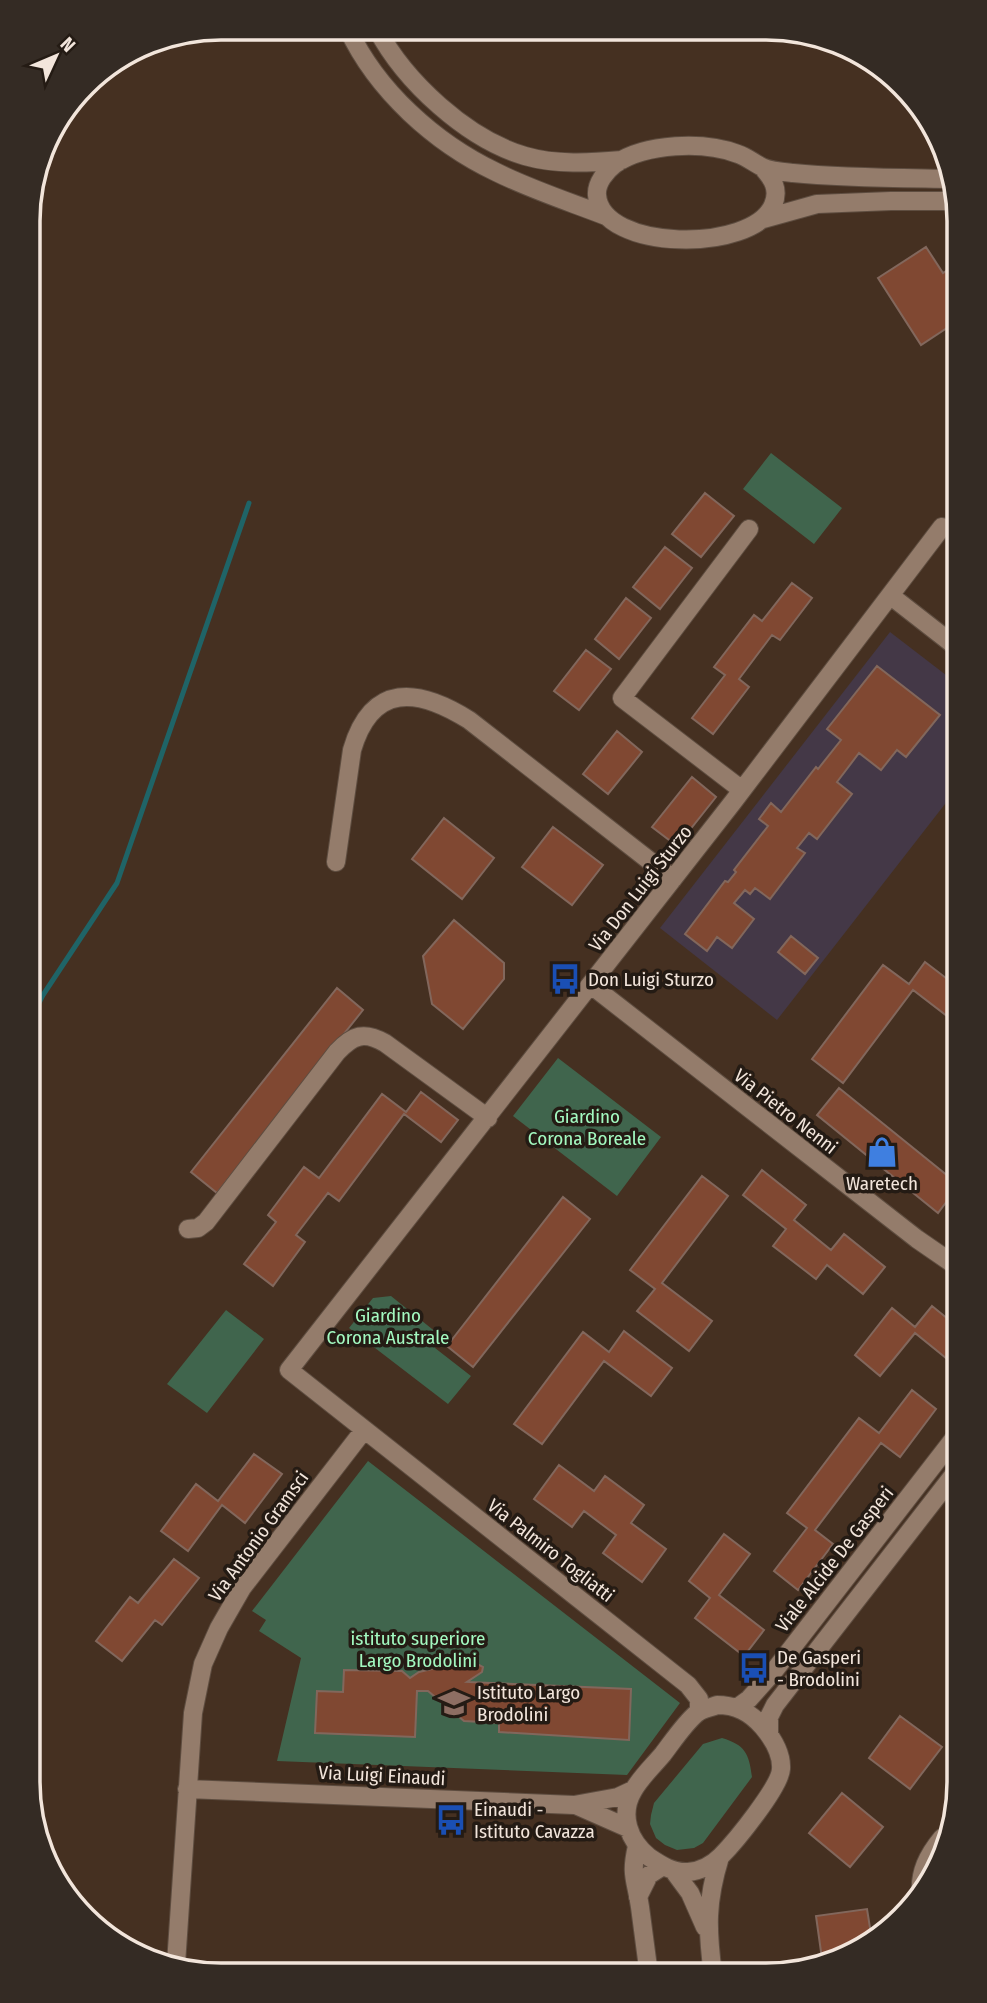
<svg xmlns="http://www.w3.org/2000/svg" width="987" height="2003" font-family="'Fira Sans Condensed',sans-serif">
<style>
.education{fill:#443847}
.green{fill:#40654d}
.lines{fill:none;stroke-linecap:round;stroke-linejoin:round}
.stream{stroke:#1f6467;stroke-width:5}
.building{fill:#804832;stroke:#82675c;stroke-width:2}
.minor-casing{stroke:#5e4d40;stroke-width:20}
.minor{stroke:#947c6b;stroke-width:18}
.labels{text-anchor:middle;stroke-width:7;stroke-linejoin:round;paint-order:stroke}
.street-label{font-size:19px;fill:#f2e5db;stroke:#241b14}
.poi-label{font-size:19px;fill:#f2e5db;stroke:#241b14;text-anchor:start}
.park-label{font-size:19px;fill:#a3f9c0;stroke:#241b14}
.rim{fill:none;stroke:#f2e5db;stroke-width:3.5}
</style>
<rect width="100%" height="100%" fill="#453021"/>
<!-- education -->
<path class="education" d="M 890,632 L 959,685 L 959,786 L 777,1020 L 660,928 Z"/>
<!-- green -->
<path class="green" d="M 771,453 L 842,508 L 814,544 L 743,489 Z
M 558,1058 L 661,1137 L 617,1196 L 513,1116 Z
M 391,1296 L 437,1333 L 435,1348 L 471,1376 L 448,1404 L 349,1328 L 373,1298 Z
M 226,1310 L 264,1339 L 207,1413 L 167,1384 Z
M 368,1461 L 680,1703 L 627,1775 L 277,1761 L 301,1658 L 259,1631 L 266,1620 L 252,1611 Z
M 722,1738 C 745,1745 749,1753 752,1777 L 703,1843 L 694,1848 L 677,1850 L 665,1845 L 656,1838 L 650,1824 L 651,1815 L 654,1803 L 703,1744 Z"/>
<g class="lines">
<!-- stream -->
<path class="stream" d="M 29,1022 L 43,995 L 117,883 L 249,503"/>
</g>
<!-- building -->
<path class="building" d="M 926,247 L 943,273 L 957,264 L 959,268 L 959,320 L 921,345 L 878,278 Z
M 705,493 L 734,516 L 701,557 L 672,534 Z
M 665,547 L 692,568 L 660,609 L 633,587 Z
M 792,583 L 812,598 L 780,640 L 772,635 L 739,679 L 749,687 L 713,734 L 692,718 L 725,675 L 714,667 L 754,615 L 762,621 Z
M 626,598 L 651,618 L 619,659 L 595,639 Z
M 586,650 L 611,669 L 579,710 L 554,691 Z
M 877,666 L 940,715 L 906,757 L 897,750 L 881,770 L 859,753 L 837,782 L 852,794 L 817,839 L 809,833 L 797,848 L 805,853 L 770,899 L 755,888 L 750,894 L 745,890 L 734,903 L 754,919 L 732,948 L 717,937 L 707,951 L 685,934 L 725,881 L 728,882 L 736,872 L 734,870 L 768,826 L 759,819 L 771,803 L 781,812 L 816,767 L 818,769 L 841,740 L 827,729 Z
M 617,731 L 642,752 L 608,794 L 583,774 Z
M 692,777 L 716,797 L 677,846 L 652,827 Z
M 444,818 L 494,858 L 462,899 L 412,859 Z
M 553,827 L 603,865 L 572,905 L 522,867 Z
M 959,867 L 959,890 L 948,882 Z
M 454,920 L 504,963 L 504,979 L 463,1029 L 432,1004 L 423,956 Z
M 791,936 L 818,958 L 805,974 L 778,952 Z
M 925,962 L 959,988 L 959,999 L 947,1016 L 913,990 L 843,1083 L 812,1059 L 883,965 L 909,984 Z
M 337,988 L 363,1010 L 217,1193 L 191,1172 Z
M 839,1088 L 959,1185 L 938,1213 L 817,1115 Z
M 421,1092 L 458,1120 L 441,1142 L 404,1114 L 339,1201 L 328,1193 L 296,1235 L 305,1242 L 273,1286 L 244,1264 L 276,1222 L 268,1215 L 304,1167 L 319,1178 L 382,1094 L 406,1112 Z
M 762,1170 L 806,1205 L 794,1220 L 831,1250 L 844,1234 L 885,1267 L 863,1294 L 827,1265 L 816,1279 L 773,1246 L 786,1229 L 743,1195 Z
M 702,1176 L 728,1196 L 662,1283 L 712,1321 L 689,1351 L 637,1311 L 655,1289 L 630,1270 Z
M 563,1197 L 590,1219 L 473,1367 L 447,1346 Z
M 932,1306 L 959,1328 L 957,1367 L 915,1333 L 880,1376 L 855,1355 L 892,1308 L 915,1327 Z
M 624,1331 L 672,1368 L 651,1396 L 604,1361 L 542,1444 L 514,1424 L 583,1332 L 609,1352 Z
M 912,1390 L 936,1409 L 900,1457 L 881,1443 L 815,1530 L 833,1544 L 798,1590 L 774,1571 L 807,1528 L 787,1513 L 859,1418 L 879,1433 Z
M 254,1454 L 282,1474 L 245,1523 L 222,1505 L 188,1551 L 161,1531 L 196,1484 L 218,1501 Z
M 559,1465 L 594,1491 L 605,1476 L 644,1505 L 631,1523 L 666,1549 L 642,1582 L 603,1553 L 616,1535 L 584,1511 L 572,1527 L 534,1499 Z
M 724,1534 L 750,1554 L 719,1595 L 764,1630 L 744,1656 L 695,1618 L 710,1598 L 689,1581 Z
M 174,1559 L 199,1578 L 162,1625 L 155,1620 L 122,1661 L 96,1641 L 130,1597 L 138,1603 Z
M 454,1655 L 477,1655 L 477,1664 L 483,1667 L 482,1672 L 467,1682 L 631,1689 L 629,1740 L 499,1732 L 499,1723 L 464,1721 L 428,1691 L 417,1691 L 415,1737 L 315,1733 L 317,1691 L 343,1692 L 344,1670 L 402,1671 L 410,1678 L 419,1672 L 440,1667 Z
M 900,1716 L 942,1747 L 910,1789 L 869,1758 Z
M 842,1793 L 883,1827 L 850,1867 L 809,1833 Z
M 867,1909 L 871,1934 L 827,1965 L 823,1966 L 816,1916 Z"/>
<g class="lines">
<defs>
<path id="minor" d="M 348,29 C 377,91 435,143 496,172 C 532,190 570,202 606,216
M 377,29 C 405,82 467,139 525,156 C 556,165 590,163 622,160
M 762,167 C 772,178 780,189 773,205 C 753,253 601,252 597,195 C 596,183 606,171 615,164 C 646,143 704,141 738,154 C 747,157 754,163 762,167 C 770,171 783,172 793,173 C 845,178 899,178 952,179
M 763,219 L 817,204 L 891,201 L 956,201
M 891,596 L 959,649
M 742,790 L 622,698 L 749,529
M 336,862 L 352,750 C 372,682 418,688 469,720 L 673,879
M 591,985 L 917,1239 L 959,1268
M 188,1229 L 198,1228 L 206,1222 L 337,1052 C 353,1035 364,1031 385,1043 L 488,1118
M 717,1705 C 736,1705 750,1712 763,1727 C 773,1739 782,1753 781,1769 C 780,1787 735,1842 721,1856 C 712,1865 700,1871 688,1872 C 673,1873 661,1865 649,1857 C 629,1841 619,1815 633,1791 C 640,1778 653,1766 663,1754 C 673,1741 684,1724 697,1713 C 702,1709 710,1708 717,1705 Z
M 738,1707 L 749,1699 L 774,1671 L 959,1432
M 699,1712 L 699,1699 L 688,1685 L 289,1370 L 733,802 L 942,527
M 769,1734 L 769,1717 L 775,1705 L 959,1468
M 187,1789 L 574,1805 L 618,1797 L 633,1790
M 578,1806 L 628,1828
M 637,1846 C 630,1876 636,1879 640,1907 C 643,1929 646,1952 649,1975
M 673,1870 L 690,1893 L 705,1927
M 921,1895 C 919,1872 928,1855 942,1838
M 638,1897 L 649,1875 L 663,1866
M 176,1964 L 193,1713 L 203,1664 L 219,1628 L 242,1588 L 364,1430
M 713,1975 C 707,1929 706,1902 720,1857"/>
</defs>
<!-- minor casing -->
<use href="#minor" class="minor-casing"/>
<!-- minor -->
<use href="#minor" class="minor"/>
</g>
<!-- icons -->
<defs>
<symbol id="bus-bare" viewBox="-9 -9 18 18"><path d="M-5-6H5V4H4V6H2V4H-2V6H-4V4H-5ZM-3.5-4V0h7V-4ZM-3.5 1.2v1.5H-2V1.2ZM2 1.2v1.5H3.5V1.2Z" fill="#1a4fb4" stroke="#241b14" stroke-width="2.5" paint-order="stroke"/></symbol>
<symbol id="shop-bare" viewBox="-9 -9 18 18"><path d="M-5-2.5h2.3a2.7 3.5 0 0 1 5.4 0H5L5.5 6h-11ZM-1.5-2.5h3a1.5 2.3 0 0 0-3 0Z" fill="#3f7fe0" stroke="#241b14" stroke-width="2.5" paint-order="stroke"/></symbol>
<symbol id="school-bare" viewBox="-9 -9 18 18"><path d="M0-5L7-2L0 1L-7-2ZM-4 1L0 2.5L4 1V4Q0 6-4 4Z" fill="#8d6e63" stroke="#241b14" stroke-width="2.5" paint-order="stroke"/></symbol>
</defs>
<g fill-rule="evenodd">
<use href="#bus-bare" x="543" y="957" width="44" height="44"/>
<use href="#shop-bare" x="860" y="1130" width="44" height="44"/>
<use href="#bus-bare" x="732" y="1646" width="44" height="44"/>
<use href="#school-bare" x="432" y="1681" width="44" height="44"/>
<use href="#bus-bare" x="429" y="1798" width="44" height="44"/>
</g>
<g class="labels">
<!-- street labels -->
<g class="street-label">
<text transform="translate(640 888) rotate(-52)" y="7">Via Don Luigi Sturzo</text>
<text transform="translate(786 1111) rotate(38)" y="7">Via Pietro Nenni</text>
<text transform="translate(258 1536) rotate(-54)" y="7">Via Antonio Gramsci</text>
<text transform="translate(551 1550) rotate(38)" y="7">Via Palmiro Togliatti</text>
<text transform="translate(834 1559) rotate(-52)" y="7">Viale Alcide De Gasperi</text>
<text transform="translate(382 1775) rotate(3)" y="7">Via Luigi Einaudi</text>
</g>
<!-- poi labels -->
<g class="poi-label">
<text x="588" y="986">Don Luigi Sturzo</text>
<text x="882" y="1190" text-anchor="middle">Waretech</text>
<text x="777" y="1664">De Gasperi<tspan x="777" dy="22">- Brodolini</tspan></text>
<text x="477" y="1699">Istituto Largo<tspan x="477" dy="22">Brodolini</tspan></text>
<text x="474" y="1816">Einaudi -<tspan x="474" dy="22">Istituto Cavazza</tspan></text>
</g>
<!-- park labels -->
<g class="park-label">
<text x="587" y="1123">Giardino<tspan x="587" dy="22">Corona Boreale</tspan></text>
<text x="388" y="1322">Giardino<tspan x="388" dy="22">Corona Australe</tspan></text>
<text x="418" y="1645">istituto superiore<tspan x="418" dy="22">Largo Brodolini</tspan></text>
</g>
</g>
<!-- crop -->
<path d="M0 0H987V2003H0ZM221 40H766A181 181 0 0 1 947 221V1782A181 181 0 0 1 766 1963H221A181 181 0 0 1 40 1782V221A181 181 0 0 1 221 40Z" fill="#342b24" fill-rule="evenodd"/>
<path class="rim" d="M221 40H766A181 181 0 0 1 947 221V1782A181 181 0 0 1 766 1963H221A181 181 0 0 1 40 1782V221A181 181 0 0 1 221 40Z"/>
<!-- north arrow -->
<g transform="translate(56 56) rotate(46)" stroke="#241b14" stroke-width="5" paint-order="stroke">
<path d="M0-5L12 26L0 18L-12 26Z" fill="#f2e5db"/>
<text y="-10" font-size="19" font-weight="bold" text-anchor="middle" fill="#f2e5db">N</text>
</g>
</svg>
